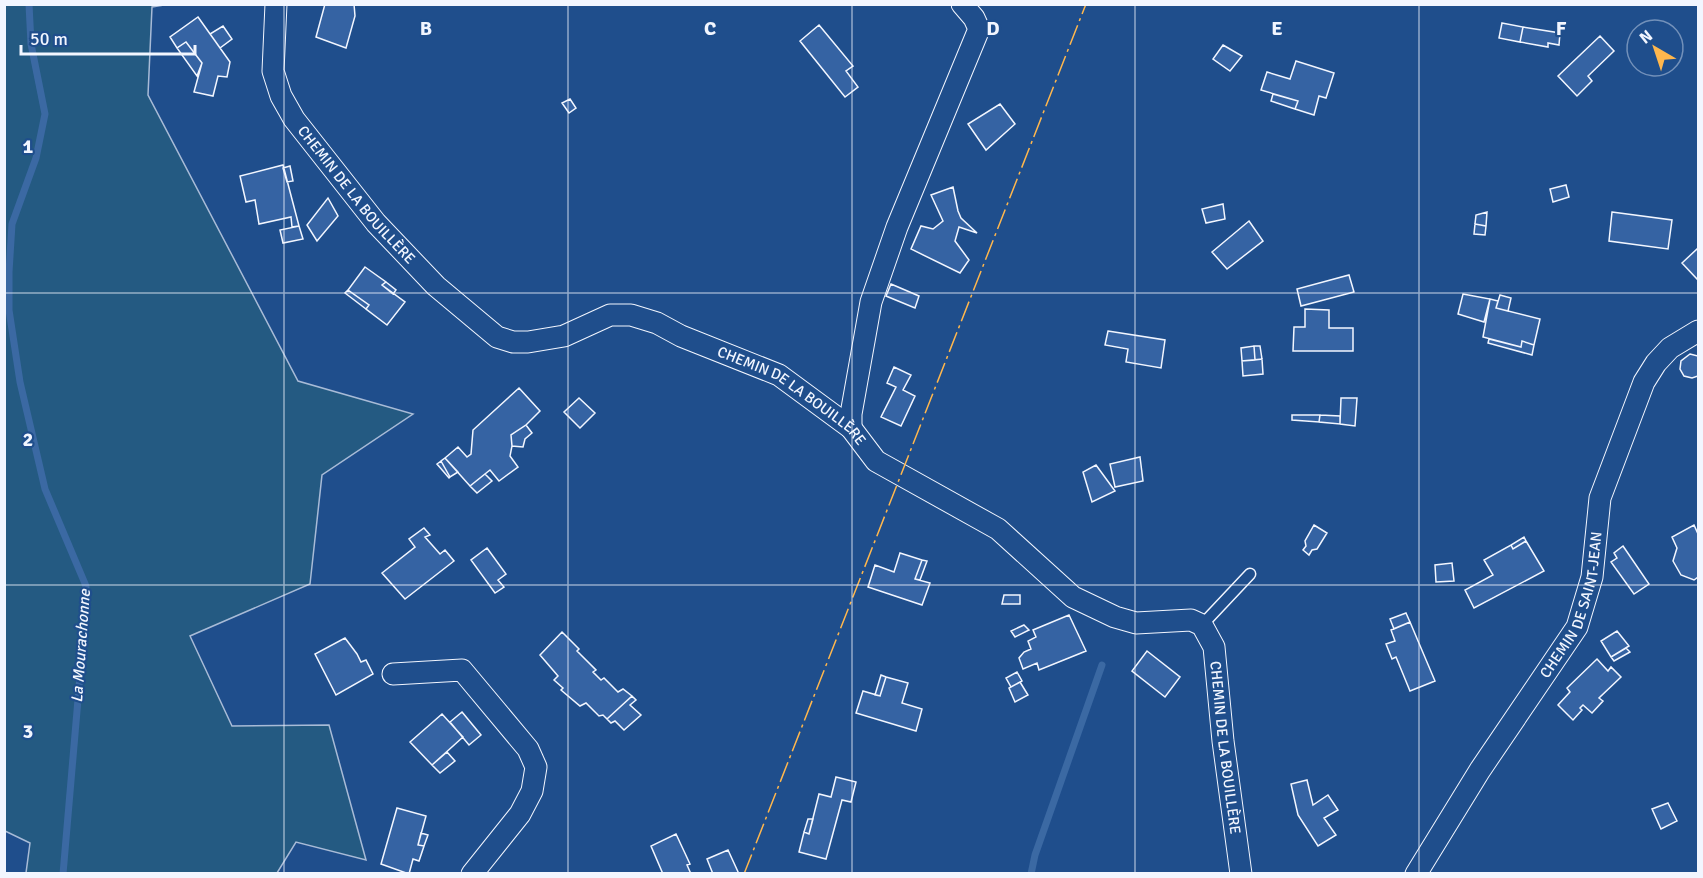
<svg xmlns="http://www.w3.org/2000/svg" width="1703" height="878" font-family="Signika,sans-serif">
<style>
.green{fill:#245a82;stroke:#a8bbd7;stroke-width:1.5}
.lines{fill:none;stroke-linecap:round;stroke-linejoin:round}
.stream{stroke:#3b69a3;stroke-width:7}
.building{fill:#3563a3;stroke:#f2f6ff;stroke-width:1.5}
.lane-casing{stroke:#f2f6ff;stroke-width:13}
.street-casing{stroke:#f2f6ff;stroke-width:23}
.lane{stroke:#1f4e8c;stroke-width:10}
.street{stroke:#1f4e8c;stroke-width:21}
.power{stroke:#ffb74d;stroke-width:1.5;stroke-dasharray:21 4.5 3 4.5;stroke-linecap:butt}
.grid{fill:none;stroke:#f2f6ff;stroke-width:1.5;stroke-opacity:0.55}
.labels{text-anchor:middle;stroke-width:4.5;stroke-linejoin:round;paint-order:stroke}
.street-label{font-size:15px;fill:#f2f6ff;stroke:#1f4e8c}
.water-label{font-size:16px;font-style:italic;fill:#f2f6ff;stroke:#1f4e8c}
.grid-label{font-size:20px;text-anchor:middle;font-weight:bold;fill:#f2f6ff;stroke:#1f4e8c;stroke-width:4.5;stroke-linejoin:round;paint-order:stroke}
</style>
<rect width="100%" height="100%" fill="#1f4e8c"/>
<!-- green -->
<path class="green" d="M 5,4 L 164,5 L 152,7 L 148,95 L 298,381 L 413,414 L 322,475 L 310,584 L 190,636 L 232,726 L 329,725 L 366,860 L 296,842 L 277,873 L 26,873 L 30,843 L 5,831 Z"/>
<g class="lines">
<!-- stream -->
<path class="stream" d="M 29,4 L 31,44 L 45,114 L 36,158 L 12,224 L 9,272 L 9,310 L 20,382 L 45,489 L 86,586 L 83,641 L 63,874
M 1031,874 L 1035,855 L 1102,665"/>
</g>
<!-- building -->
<path class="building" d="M 325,4 L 354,4 L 355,16 L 346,48 L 316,37 Z
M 198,17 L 230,62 L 227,77 L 218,76 L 213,96 L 194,92 L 202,63 L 186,42 L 177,48 L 170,37 Z
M 1502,23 L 1523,27 L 1520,42 L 1499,38 Z
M 819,25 L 853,66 L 846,71 L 858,87 L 845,97 L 800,41 Z
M 223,26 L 232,39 L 220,48 L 210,34 Z
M 1523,27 L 1560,33 L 1559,45 L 1548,43 L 1548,47 L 1520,42 Z
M 1600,36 L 1614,51 L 1588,76 L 1592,81 L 1577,96 L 1558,76 Z
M 186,42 L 202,63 L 197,76 L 177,48 Z
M 1223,45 L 1242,56 L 1230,71 L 1213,59 Z
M 1296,61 L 1334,73 L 1326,98 L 1319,96 L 1314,115 L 1295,109 L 1298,101 L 1261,90 L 1267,72 L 1290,79 Z
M 1273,94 L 1298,101 L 1295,109 L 1271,101 Z
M 570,99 L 576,108 L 569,113 L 562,103 Z
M 1000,104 L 1015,124 L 986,150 L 968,124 Z
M 283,165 L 299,226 L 292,227 L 291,217 L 259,224 L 255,200 L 246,202 L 240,176 Z
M 290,166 L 293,181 L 287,182 L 283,168 Z
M 1566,185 L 1569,197 L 1553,202 L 1550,189 Z
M 953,187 L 958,211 L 961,218 L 977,233 L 959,227 L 955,241 L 969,260 L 960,273 L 911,249 L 921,226 L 933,229 L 943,221 L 931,195 Z
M 328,198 L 338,216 L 317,241 L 307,225 Z
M 1223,204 L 1225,219 L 1206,223 L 1202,209 Z
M 1487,212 L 1486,226 L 1475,224 L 1476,215 Z
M 1612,212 L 1672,220 L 1668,249 L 1609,241 Z
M 1249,221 L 1263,241 L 1227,269 L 1212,252 Z
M 1475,224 L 1486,226 L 1485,235 L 1474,234 Z
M 299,226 L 303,239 L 283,243 L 280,230 Z
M 1697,249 L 1698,251 L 1698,280 L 1682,263 Z
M 365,267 L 386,282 L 382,285 L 405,302 L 387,325 L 366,309 L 369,305 L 348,290 Z
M 1349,275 L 1354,292 L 1301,306 L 1297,289 Z
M 386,282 L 396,290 L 393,294 L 382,285 Z
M 891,284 L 919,296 L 915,308 L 886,296 Z
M 348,290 L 369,305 L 366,309 L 345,293 Z
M 1463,294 L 1490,299 L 1484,322 L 1458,314 Z
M 1500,295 L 1511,298 L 1508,311 L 1496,308 Z
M 1490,299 L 1498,301 L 1496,308 L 1540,319 L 1534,345 L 1522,341 L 1521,347 L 1483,337 Z
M 1305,309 L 1329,310 L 1329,328 L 1353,328 L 1353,351 L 1293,351 L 1294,327 L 1305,327 Z
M 1108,331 L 1165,340 L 1161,368 L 1126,362 L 1128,349 L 1105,345 Z
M 1489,339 L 1521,347 L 1522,341 L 1534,345 L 1532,355 L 1488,343 Z
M 1254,346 L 1255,360 L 1242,361 L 1241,348 Z
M 1254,346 L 1260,346 L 1262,359 L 1255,360 Z
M 1690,354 L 1698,356 L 1698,376 L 1692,378 L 1684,376 L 1680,369 L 1681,361 Z
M 1262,359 L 1263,374 L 1243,376 L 1242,361 Z
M 894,367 L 911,375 L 903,390 L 915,396 L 901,426 L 881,417 L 896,387 L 887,383 Z
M 519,388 L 540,411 L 526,425 L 511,435 L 512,446 L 510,456 L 518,467 L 499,481 L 490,470 L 470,486 L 445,458 L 458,447 L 467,457 L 471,454 L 473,430 Z
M 579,398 L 595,413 L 580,428 L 564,412 Z
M 1341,398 L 1357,398 L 1355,426 L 1340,424 Z
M 1292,415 L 1320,415 L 1319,422 L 1292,420 Z
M 1320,415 L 1340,416 L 1340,424 L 1319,422 Z
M 526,425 L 532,433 L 525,439 L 523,447 L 512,446 L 511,435 Z
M 1140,457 L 1143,481 L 1115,487 L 1110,464 Z
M 445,458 L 458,472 L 450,477 L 441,461 Z
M 441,461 L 450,477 L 449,478 L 437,464 Z
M 1096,465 L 1115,491 L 1092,502 L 1083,472 Z
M 485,474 L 492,481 L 477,493 L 470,486 Z
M 1314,525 L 1327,533 L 1317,549 L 1312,550 L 1309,555 L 1303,550 L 1306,546 L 1305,541 Z
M 1694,525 L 1698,534 L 1698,577 L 1694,580 L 1681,575 L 1673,561 L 1677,548 L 1672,537 Z
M 424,528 L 430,535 L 425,537 L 440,554 L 445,550 L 454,561 L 405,599 L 382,573 L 415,547 L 409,539 Z
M 1524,537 L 1526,541 L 1513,549 L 1511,545 Z
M 1526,541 L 1544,571 L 1474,608 L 1465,590 L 1493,575 L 1484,560 L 1511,545 L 1513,549 Z
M 1623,546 L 1649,584 L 1634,594 L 1611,562 L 1617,558 L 1614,553 Z
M 487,548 L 506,574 L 498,580 L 504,587 L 495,593 L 471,560 Z
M 900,553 L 922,560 L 915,579 L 930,583 L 922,605 L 868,587 L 875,565 L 894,572 Z
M 922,560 L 927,561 L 920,580 L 915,579 Z
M 1452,563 L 1454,581 L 1436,582 L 1435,565 Z
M 1004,595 L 1020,595 L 1020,604 L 1002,604 Z
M 1406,613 L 1410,622 L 1394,629 L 1390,619 Z
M 1069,615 L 1086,651 L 1039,670 L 1037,663 L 1023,669 L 1019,658 L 1024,652 L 1031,649 L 1028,641 L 1036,637 L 1033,630 Z
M 1410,622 L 1435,681 L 1410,691 L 1396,657 L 1392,659 L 1386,644 L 1395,641 L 1391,630 Z
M 1024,625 L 1029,630 L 1015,637 L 1011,631 Z
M 1617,631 L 1629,646 L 1611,657 L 1601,641 Z
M 562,632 L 579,649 L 577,651 L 596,670 L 593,672 L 601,680 L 604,678 L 618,692 L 623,689 L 632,696 L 607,719 L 603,715 L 599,716 L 586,703 L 580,706 L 561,690 L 563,688 L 554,680 L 558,676 L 540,655 Z
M 345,638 L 357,654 L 361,662 L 366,660 L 373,674 L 336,695 L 315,654 Z
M 1626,648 L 1630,652 L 1614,661 L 1611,657 Z
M 1147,651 L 1180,677 L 1165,697 L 1132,671 Z
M 1597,659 L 1608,671 L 1611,667 L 1621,677 L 1599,698 L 1603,701 L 1592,713 L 1583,705 L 1580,708 L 1582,710 L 1573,720 L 1558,705 L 1570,692 L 1567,688 Z
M 1017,672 L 1022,681 L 1011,687 L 1006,678 Z
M 881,675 L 886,677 L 880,696 L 875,695 Z
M 886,677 L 908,683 L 902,703 L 922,709 L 916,731 L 856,713 L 863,691 L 880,696 Z
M 1020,682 L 1028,695 L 1015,702 L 1009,688 Z
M 632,696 L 636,700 L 630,705 L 641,715 L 624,730 L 615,721 L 611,723 L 607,719 Z
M 462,712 L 481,735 L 469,745 L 450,722 Z
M 442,714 L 463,737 L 432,765 L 410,742 Z
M 447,752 L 455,761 L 440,773 L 432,765 Z
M 836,777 L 856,782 L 851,802 L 842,800 L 826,859 L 799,852 L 804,832 L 809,834 L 819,794 L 831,797 Z
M 1307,780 L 1313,805 L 1328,795 L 1338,810 L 1324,818 L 1336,835 L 1318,846 L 1298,815 L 1291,784 Z
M 1668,803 L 1677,821 L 1661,829 L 1652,809 Z
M 397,808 L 426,816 L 418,845 L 424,846 L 419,861 L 413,859 L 409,874 L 381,864 Z
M 808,819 L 813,819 L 809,834 L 804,832 Z
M 421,833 L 428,835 L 424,846 L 418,845 Z
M 676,834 L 690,864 L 687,865 L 691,874 L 663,874 L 651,846 Z
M 728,850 L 739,874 L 713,874 L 707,859 Z"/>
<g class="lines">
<defs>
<path id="lane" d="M 1202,625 L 1250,574"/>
<g id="street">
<path id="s1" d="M 276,4 L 273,71 L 281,96 L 294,119 L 376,223 L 436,286 L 497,337 L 513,342 L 528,342 L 564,336 L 610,315 L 631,315 L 657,323 L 681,336 L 779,375 L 851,428 L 876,461 L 998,529 L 1073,597 L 1115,617 L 1136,623 L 1191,620 L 1202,625 L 1214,647 L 1223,741 L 1241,874"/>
<path d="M 851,428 L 851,414 L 871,302 L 897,227 L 979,29 L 974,18 L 962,4"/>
<path d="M 393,674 L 462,670 L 528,749 L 536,767 L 532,791 L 520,814 L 472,874"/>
<path id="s2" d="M 1416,874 L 1480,770 L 1577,627 L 1592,577 L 1600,498 L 1644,382 L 1656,363 L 1670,348 L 1698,331"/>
</g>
</defs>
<!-- lane casing -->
<use href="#lane" class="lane-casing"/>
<!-- street casing -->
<use href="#street" class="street-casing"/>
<!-- lane -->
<use href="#lane" class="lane"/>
<!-- street -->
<use href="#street" class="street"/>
<!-- power -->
<path class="power" d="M 744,874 L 1086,4"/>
</g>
<!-- grid -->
<path class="grid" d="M 284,4 L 284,874M 568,4 L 568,874M 852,4 L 852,874M 1135,4 L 1135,874M 1419,4 L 1419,874M 4,293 L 1698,293M 4,585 L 1698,585"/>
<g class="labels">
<!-- street labels -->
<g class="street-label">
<text dy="5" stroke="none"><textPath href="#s1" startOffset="218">CHEMIN DE LA BOUILLÈRE</textPath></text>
<text dy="5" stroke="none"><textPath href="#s1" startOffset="740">CHEMIN DE LA BOUILLÈRE</textPath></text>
<text dy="5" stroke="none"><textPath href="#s2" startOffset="314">CHEMIN DE SAINT-JEAN</textPath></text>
<text dy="5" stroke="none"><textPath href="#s1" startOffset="1352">CHEMIN DE LA BOUILLÈRE</textPath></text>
</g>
<!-- water labels -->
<g class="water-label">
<text transform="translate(80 646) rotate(-86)" y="6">La Mourachonne</text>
</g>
</g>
<g class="grid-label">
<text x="426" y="35">B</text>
<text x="710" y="35">C</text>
<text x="993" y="35">D</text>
<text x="1277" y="35">E</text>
<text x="1561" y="35">F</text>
<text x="28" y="153">1</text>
<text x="28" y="446">2</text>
<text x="28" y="738">3</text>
</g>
<!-- border -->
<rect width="1703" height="878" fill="none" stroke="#f2f6ff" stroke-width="12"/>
<!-- north arrow -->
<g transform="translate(1655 48) rotate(321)"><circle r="28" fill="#1f4e8c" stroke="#7391ba" stroke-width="1.5"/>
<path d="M0-4.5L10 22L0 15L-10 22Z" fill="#ffb74d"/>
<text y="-9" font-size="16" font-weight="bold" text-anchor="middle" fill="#f2f6ff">N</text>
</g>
<!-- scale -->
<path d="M21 45v9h174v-9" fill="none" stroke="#f2f6ff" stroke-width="3"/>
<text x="30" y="45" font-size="18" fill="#f2f6ff" stroke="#1f4e8c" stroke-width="4.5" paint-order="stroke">50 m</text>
</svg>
